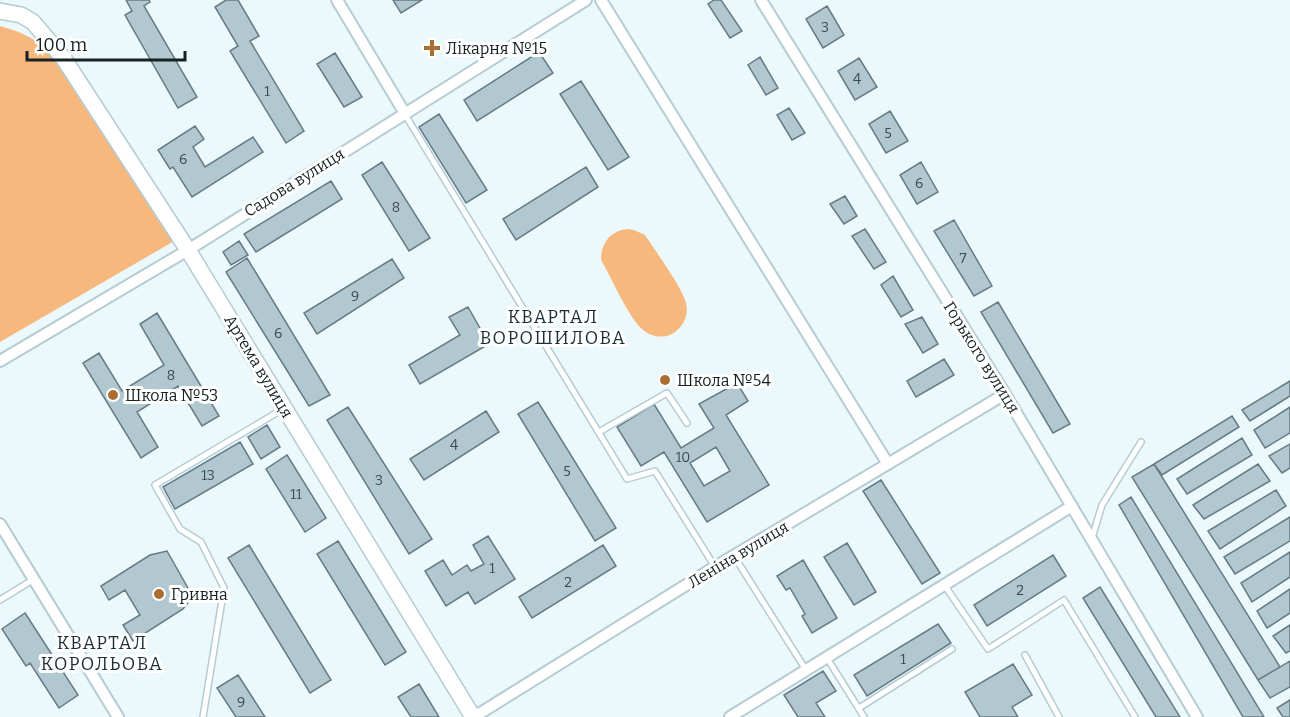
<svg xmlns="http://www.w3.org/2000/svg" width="1290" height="717" font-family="Bitter,serif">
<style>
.green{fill:#f7b87e}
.building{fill:#b2c8d0;stroke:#667b83;stroke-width:1.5;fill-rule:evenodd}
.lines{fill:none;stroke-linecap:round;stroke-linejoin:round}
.lane-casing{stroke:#b5ccd4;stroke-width:8}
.street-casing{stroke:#b5ccd4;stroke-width:14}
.secondary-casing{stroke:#b5ccd4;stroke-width:18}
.lane{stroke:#fff;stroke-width:5}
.street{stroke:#fff;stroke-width:10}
.secondary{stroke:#fff;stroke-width:15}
.poi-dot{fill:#aa6e31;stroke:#fff;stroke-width:2}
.labels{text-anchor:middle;stroke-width:6;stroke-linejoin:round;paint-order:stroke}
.number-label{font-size:14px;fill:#3e4a4e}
.poi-label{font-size:16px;fill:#172023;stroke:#fff;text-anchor:start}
.street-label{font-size:16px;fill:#172023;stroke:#fff}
.neighbourhood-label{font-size:18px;letter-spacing:1.5px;fill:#1d3037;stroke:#fff}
</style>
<rect width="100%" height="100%" fill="#ebf9fd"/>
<!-- green -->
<path class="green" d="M 0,26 L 19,32 L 45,45 L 176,240 L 0,342 Z
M 627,229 L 634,230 L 645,235 C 656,252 682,287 686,303 C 690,317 680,332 667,336 C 657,338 648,335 641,328 C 628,316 611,277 601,260 C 601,243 610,231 627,229 Z"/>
<!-- building -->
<path class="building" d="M 126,0 L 149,0 L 150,2 L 144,6 L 197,97 L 178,108 L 125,15 L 132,11 Z
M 226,0 L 238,0 L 259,36 L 250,41 L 304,131 L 286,143 L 230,51 L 238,46 L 215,7 Z
M 393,0 L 422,0 L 401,13 Z
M 714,0 L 721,0 L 742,31 L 730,38 L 708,4 Z
M 827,6 L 844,35 L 823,48 L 806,19 Z
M 539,52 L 553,73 L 477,121 L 464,100 Z
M 335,53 L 362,97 L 344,107 L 317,64 Z
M 760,57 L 778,88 L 766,95 L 748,65 Z
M 859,58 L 877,87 L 855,100 L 838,71 Z
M 581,81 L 629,157 L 608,170 L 560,94 Z
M 789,108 L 805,133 L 792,140 L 777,115 Z
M 890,111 L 908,141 L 886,153 L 869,124 Z
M 439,114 L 487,190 L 466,203 L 419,127 Z
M 195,126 L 204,139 L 193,147 L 205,167 L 253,137 L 263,152 L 192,197 L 173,167 L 170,169 L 158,150 Z
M 382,162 L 430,238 L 409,251 L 362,175 Z
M 921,162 L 938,192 L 917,204 L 900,175 Z
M 586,167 L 598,187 L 516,240 L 503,219 Z
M 331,181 L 342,199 L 256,252 L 244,234 Z
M 845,196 L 857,216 L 844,224 L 830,204 Z
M 954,220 L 992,286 L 974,296 L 934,231 Z
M 865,229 L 886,262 L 874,269 L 852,236 Z
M 239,241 L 248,255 L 231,265 L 223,252 Z
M 247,258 L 330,395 L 309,406 L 226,272 Z
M 392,259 L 404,278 L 317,334 L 304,313 Z
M 893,276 L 913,310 L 901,317 L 881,285 Z
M 998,302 L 1070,424 L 1053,433 L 981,312 Z
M 468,307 L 489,344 L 420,384 L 409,365 L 460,335 L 449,317 Z
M 157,313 L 219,416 L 202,426 L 178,386 L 137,412 L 158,447 L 141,458 L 83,363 L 99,353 L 122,391 L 164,365 L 140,324 Z
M 922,317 L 938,344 L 923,353 L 905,324 Z
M 944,359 L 954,375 L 916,397 L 907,381 Z
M 1290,381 L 1290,396 L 1250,421 L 1242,410 Z
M 737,383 L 748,401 L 726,415 L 769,485 L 707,522 L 664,452 L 641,466 L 617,427 L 654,404 L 681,448 L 714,428 L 699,404 ZM 716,447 L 730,471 L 704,486 L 690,463 Z
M 538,402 L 616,528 L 595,541 L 518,414 Z
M 348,407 L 432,539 L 409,554 L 327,420 Z
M 1290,407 L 1290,433 L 1265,448 L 1254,430 Z
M 486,411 L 499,432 L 424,480 L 410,459 Z
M 1232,416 L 1239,427 L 1162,475 L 1154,464 Z
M 267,425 L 280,447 L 261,459 L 248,437 Z
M 1242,438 L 1252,455 L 1187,494 L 1177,479 Z
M 240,442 L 253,464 L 175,509 L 163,487 Z
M 1290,444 L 1290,468 L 1282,473 L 1269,456 Z
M 287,455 L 326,518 L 305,532 L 266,469 Z
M 1154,464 L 1280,667 L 1258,680 L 1132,477 Z
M 1258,464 L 1270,481 L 1204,519 L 1193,505 Z
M 881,480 L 940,573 L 922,584 L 863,491 Z
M 1276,490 L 1286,506 L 1220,549 L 1208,531 Z
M 1131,497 L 1264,717 L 1243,717 L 1119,505 Z
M 1290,517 L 1290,541 L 1235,574 L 1224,557 Z
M 488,536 L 515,579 L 475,604 L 468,592 L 446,606 L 425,571 L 443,560 L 452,575 L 467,565 L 471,571 L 484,564 L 473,545 Z
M 338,541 L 406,652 L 385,665 L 317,554 Z
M 847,543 L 876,592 L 854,605 L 824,557 Z
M 249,545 L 331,680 L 310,693 L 228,558 Z
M 603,545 L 616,566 L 532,618 L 519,597 Z
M 167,551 L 193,597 L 183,609 L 133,641 L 123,625 L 140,615 L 125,590 L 109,600 L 101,586 L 150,555 Z
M 1290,552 L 1290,577 L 1252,602 L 1241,583 Z
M 1053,555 L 1066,576 L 987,626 L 974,605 Z
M 803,560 L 837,618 L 812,633 L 802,616 L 805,614 L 790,588 L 786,590 L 777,576 Z
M 1100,587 L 1180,717 L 1156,717 L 1083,598 Z
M 1290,589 L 1290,613 L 1267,628 L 1257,611 Z
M 25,613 L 78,695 L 59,708 L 30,663 L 26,666 L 2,629 Z
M 938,624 L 951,643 L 867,696 L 854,675 Z
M 1290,625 L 1290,651 L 1286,653 L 1273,636 Z
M 1290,661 L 1290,687 L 1270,698 L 1258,680 Z
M 1013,664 L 1032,695 L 1012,707 L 1018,717 L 980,717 L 965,692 Z
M 823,671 L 836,691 L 816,703 L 825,717 L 798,717 L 784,695 Z
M 238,675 L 265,717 L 236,717 L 217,688 Z
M 419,684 L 439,717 L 411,717 L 398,697 Z
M 1290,700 L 1290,717 L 1283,717 L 1277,708 Z"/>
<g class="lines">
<defs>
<path id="lane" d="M 404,113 L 627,479 L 655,471 L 715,567
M 599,432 L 667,393 L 687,423
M 1092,538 L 1102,505 L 1141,442
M 734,556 L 806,670
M 945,586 L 988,649 L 1064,600 L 1135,717
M 0,600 L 34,579
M 1025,655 L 1059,717
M 827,658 L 864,717
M 859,708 L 952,649
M 203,717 L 224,588 L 201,542 L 180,529 L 155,485 L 283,409"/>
<path id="street" d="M 337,0 L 404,112
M 601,0 L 888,464
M 761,0 L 1005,394 L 1197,717
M 0,361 L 188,250 L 586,0
M 0,524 L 118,717
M 474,717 L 715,567 L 1005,394
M 730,717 L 1072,506"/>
<path id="secondary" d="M 0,11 L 21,15 L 33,22 L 64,59 L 188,250 L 473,717"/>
</defs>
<!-- lane casing -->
<use href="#lane" class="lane-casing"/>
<!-- street casing -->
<use href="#street" class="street-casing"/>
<!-- secondary casing -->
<use href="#secondary" class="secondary-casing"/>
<!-- lane -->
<use href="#lane" class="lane"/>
<!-- street -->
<use href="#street" class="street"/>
<!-- secondary -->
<use href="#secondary" class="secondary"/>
</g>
<!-- markers -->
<g class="poi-dot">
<path d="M429 39h6v6h6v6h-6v6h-6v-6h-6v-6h6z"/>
<circle cx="665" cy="380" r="6"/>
<circle cx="113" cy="395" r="6"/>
<circle cx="159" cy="594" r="6"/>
</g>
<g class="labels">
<!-- number labels -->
<g class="number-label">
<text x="825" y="32">3</text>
<text x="857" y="84">4</text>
<text x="267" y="96">1</text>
<text x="888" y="138">5</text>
<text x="183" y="164">6</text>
<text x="919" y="188">6</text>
<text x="396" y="212">8</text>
<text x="963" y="263">7</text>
<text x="355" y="301">9</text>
<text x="278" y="338">6</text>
<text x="171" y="380">8</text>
<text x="454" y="450">4</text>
<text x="683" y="462">10</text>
<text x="567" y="476">5</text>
<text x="208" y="480">13</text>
<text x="379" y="485">3</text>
<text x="296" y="499">11</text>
<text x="492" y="573">1</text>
<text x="568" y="587">2</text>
<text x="1020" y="595">2</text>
<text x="903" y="664">1</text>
<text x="241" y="707">9</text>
</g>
<!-- poi labels -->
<g class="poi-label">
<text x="446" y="54">Лікарня №15</text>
<text x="677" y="386">Школа №54</text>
<text x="125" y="401">Школа №53</text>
<text x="171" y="600">Гривна</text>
</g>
<!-- street labels -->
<g class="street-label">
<text transform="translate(294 182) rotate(-32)" y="6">Садова вулиця</text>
<text transform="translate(982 357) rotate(58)" y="6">Горького вулиця</text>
<text transform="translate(259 366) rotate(59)" y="6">Артема вулиця</text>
<text transform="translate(738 554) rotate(-31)" y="6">Леніна вулиця</text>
</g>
<!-- neighbourhood labels -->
<g class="neighbourhood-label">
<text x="553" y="323">КВАРТАЛ<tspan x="553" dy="21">ВОРОШИЛОВА</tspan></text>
<text x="102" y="649">КВАРТАЛ<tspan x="102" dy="21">КОРОЛЬОВА</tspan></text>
</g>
</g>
<!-- scale -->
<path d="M27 51v9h158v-9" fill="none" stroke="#172023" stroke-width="3"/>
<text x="36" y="51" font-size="18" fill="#172023" stroke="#ffffff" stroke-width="4.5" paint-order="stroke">100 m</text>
</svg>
